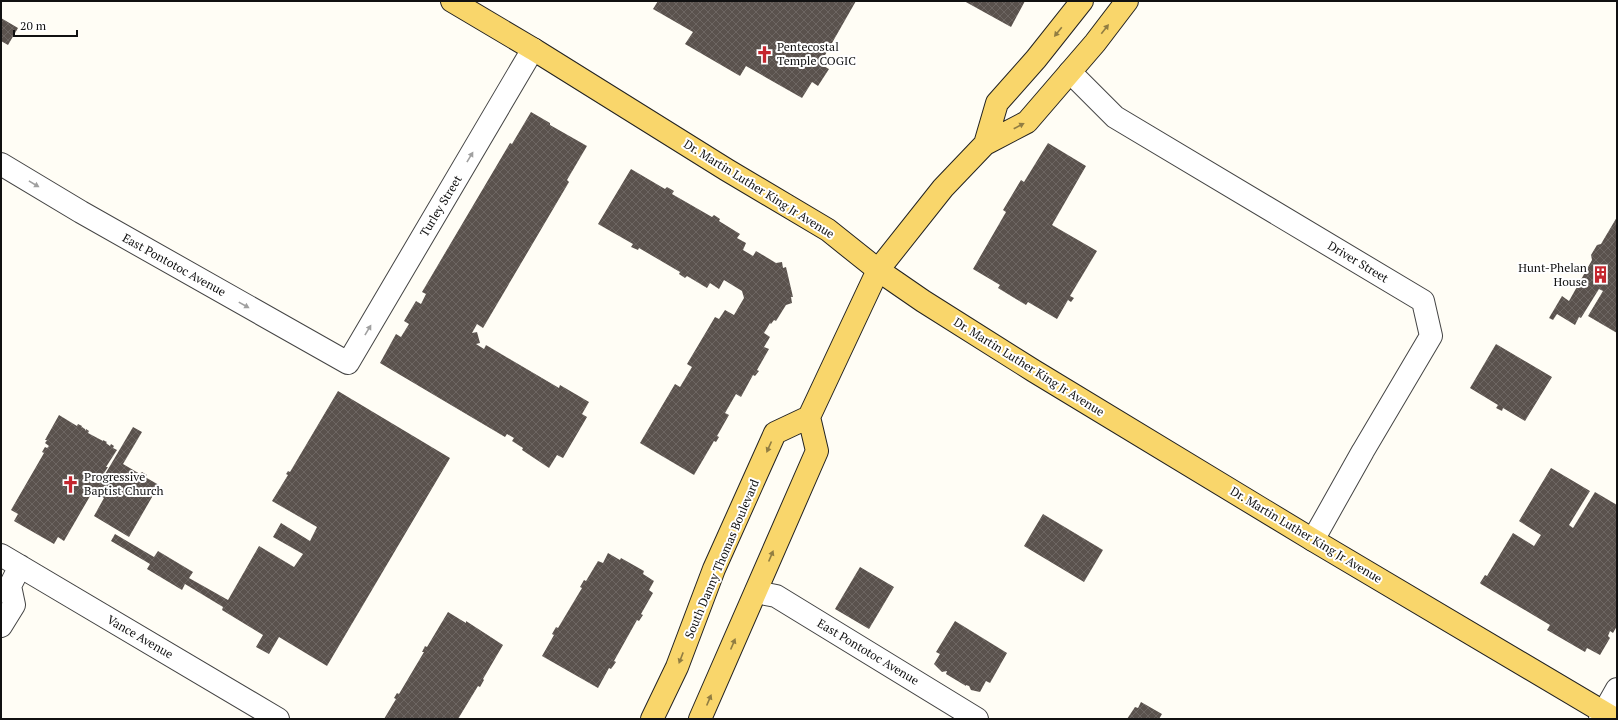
<svg xmlns="http://www.w3.org/2000/svg" width="1618" height="720" font-family="'PT Serif',serif">
<style>
.building{fill:url(#building-cross-hatch)}
.lines{fill:none;stroke-linecap:round;stroke-linejoin:round}
.minor-casing{stroke:#444;stroke-width:24}
.major-casing{stroke:#222;stroke-width:24}
.minor{stroke:#fff;stroke-width:22}
.major{stroke:#f9d66b;stroke-width:22}
.oneway{fill:#917d42}
.oneway2{fill:#a0a0a0}
.labels{text-anchor:middle;stroke-width:4;stroke-linejoin:round;paint-order:stroke}
.poi-label{font-size:12px;fill:#111;stroke:#fff;text-anchor:start}
.street-label{font-size:12px;fill:#111;stroke:#fff}
</style>
<defs>
<pattern id="building-cross-hatch" width="8" height="8" patternUnits="userSpaceOnUse"><rect width="8" height="8" fill="#5a524d"/><path d="M0 0l8 8M0 8l8-8" fill="none" stroke="#6d6662"/></pattern>
</defs>
<rect width="100%" height="100%" fill="#fffdf5"/>
<!-- building -->
<path class="building" d="M 658,1 L 856,1 L 820,64 L 829,69 L 818,86 L 812,82 L 802,98 L 746,66 L 740,76 L 685,44 L 693,32 L 653,9 Z
M 964,1 L 1025,1 L 1011,27 Z
M 1,18 L 18,28 L 8,45 L 1,41 Z
M 531,112 L 550,123 L 550,125 L 587,146 L 567,180 L 569,182 L 483,328 L 477,324 L 472,333 L 477,332 L 480,343 L 476,344 L 484,349 L 486,345 L 559,388 L 560,385 L 589,402 L 582,414 L 587,417 L 563,458 L 557,455 L 549,468 L 522,450 L 523,448 L 512,441 L 514,438 L 507,434 L 505,437 L 380,363 L 396,334 L 401,337 L 409,324 L 404,321 L 416,301 L 421,304 L 426,294 L 422,292 L 510,143 L 512,144 Z
M 1048,143 L 1086,166 L 1052,225 L 1097,251 L 1070,296 L 1074,298 L 1071,302 L 1068,300 L 1057,319 L 1028,302 L 1026,305 L 998,288 L 1000,285 L 973,269 L 1006,212 L 1003,210 L 1021,180 L 1024,182 Z
M 631,169 L 665,189 L 667,187 L 674,191 L 672,194 L 712,217 L 714,215 L 720,219 L 719,221 L 740,234 L 737,238 L 746,243 L 743,250 L 753,256 L 756,251 L 776,263 L 782,262 L 783,268 L 786,267 L 793,297 L 791,297 L 792,303 L 786,305 L 776,321 L 774,320 L 771,324 L 770,323 L 764,333 L 770,337 L 764,347 L 769,349 L 757,370 L 759,371 L 755,376 L 753,375 L 741,397 L 736,394 L 725,413 L 729,415 L 717,436 L 719,437 L 716,442 L 714,441 L 694,475 L 640,443 L 675,384 L 680,387 L 692,367 L 687,364 L 715,317 L 719,319 L 725,310 L 734,315 L 744,298 L 742,291 L 724,280 L 719,289 L 710,283 L 707,288 L 687,276 L 685,278 L 679,274 L 680,272 L 639,248 L 638,250 L 631,247 L 633,244 L 598,224 Z
M 1617,217 L 1617,333 L 1588,316 L 1603,291 L 1599,289 L 1581,318 L 1579,317 L 1575,325 L 1557,314 L 1553,320 L 1549,318 L 1562,296 L 1569,301 L 1592,260 L 1591,255 L 1597,245 L 1601,244 Z
M 1496,344 L 1552,377 L 1525,421 L 1503,408 L 1502,411 L 1496,408 L 1498,405 L 1470,388 Z
M 338,391 L 450,458 L 327,666 L 279,637 L 269,654 L 256,647 L 263,635 L 222,610 L 223,607 L 185,584 L 182,590 L 147,569 L 150,564 L 111,541 L 115,534 L 154,557 L 158,551 L 193,572 L 189,578 L 228,600 L 259,546 L 294,567 L 303,554 L 273,537 L 281,523 L 310,541 L 317,527 L 272,501 L 288,475 L 286,474 L 288,471 L 290,472 Z
M 59,415 L 77,426 L 78,424 L 82,426 L 81,428 L 82,427 L 85,429 L 85,431 L 86,429 L 89,431 L 88,433 L 103,441 L 103,440 L 107,442 L 106,443 L 110,446 L 111,444 L 114,446 L 113,448 L 117,450 L 106,467 L 108,467 L 102,476 L 104,476 L 133,427 L 142,432 L 123,464 L 140,474 L 142,472 L 147,475 L 145,477 L 159,485 L 129,537 L 94,516 L 104,498 L 93,491 L 64,541 L 58,537 L 54,544 L 14,521 L 18,514 L 11,510 L 44,453 L 42,452 L 45,447 L 47,448 L 49,446 L 45,443 L 47,440 L 45,440 Z
M 1551,468 L 1590,491 L 1569,525 L 1573,528 L 1595,492 L 1617,505 L 1617,626 L 1613,633 L 1610,631 L 1608,636 L 1610,638 L 1600,655 L 1587,648 L 1585,652 L 1547,630 L 1550,625 L 1481,584 L 1480,583 L 1485,575 L 1487,576 L 1513,533 L 1534,546 L 1541,535 L 1519,521 Z
M 1043,514 L 1103,550 L 1084,582 L 1024,546 Z
M 608,553 L 620,560 L 621,558 L 644,571 L 643,574 L 654,581 L 649,590 L 653,593 L 641,614 L 643,615 L 639,621 L 637,620 L 614,661 L 616,662 L 611,669 L 609,668 L 598,688 L 542,656 L 554,635 L 552,634 L 556,627 L 558,628 L 582,588 L 580,587 L 584,580 L 586,581 L 598,561 L 603,563 Z
M 860,567 L 894,587 L 869,629 L 835,609 Z
M 448,612 L 466,623 L 466,621 L 503,645 L 483,679 L 484,680 L 480,687 L 478,686 L 458,719 L 384,719 L 396,699 L 394,698 L 397,693 L 399,694 L 424,652 L 422,652 L 425,646 L 427,647 Z
M 955,621 L 1007,653 L 990,683 L 986,681 L 980,692 L 971,690 L 969,686 L 966,685 L 966,686 L 946,674 L 947,671 L 942,672 L 934,664 L 940,654 L 936,652 Z
M 1141,702 L 1162,714 L 1159,719 L 1127,719 L 1135,707 L 1138,708 Z"/>
<g class="lines">
<defs>
<path id="minor" d="M 1070,72 L 1115,117 L 1423,301 L 1431,336 L 1363,451 L 1313,540
M 1,164 L 81,212 L 348,363 L 533,49
M 1,555 L 278,719
M 756,592 L 776,596 L 977,719
M 1,626 L 14,605 L 10,586 L 20,566
M 1600,719 L 1617,689"/>
<path id="major" d="M 452,1 L 533,49 L 727,170 L 828,230 L 878,270 L 923,301 L 1034,371 L 1313,540 L 1615,719
M 985,144 L 997,103 L 1036,59 L 1082,1
M 652,719 L 677,667 L 714,569 L 775,433 L 809,417
M 700,719 L 817,451 L 809,417 L 878,270 L 943,188 L 985,144 L 1027,122 L 1095,43 L 1127,1"/>
</defs>
<!-- minor casing -->
<use href="#minor" class="minor-casing"/>
<!-- major casing -->
<use href="#major" class="major-casing"/>
<!-- minor -->
<use href="#minor" class="minor"/>
<!-- major -->
<use href="#major" class="major"/>
</g>
<!-- one-way arrows -->
<defs><path id="oneway-solid" d="M-6-.8H1V-3.2L6.5 0L1 3.2V.8H-6Z"/></defs>
<g class="oneway">
<use href="#oneway-solid" transform="translate(1105 29) rotate(-52)"/>
<use href="#oneway-solid" transform="translate(1058 32) rotate(129)"/>
<use href="#oneway-solid" transform="translate(1019 126) rotate(-28)"/>
<use href="#oneway-solid" transform="translate(769 447) rotate(114)"/>
<use href="#oneway-solid" transform="translate(771 556) rotate(-67)"/>
<use href="#oneway-solid" transform="translate(733 644) rotate(-67)"/>
<use href="#oneway-solid" transform="translate(681 658) rotate(111)"/>
<use href="#oneway-solid" transform="translate(709 700) rotate(-67)"/>
</g>
<g class="oneway2">
<use href="#oneway-solid" transform="translate(470 157) rotate(-59)"/>
<use href="#oneway-solid" transform="translate(34 184) rotate(31)"/>
<use href="#oneway-solid" transform="translate(244 305) rotate(29)"/>
<use href="#oneway-solid" transform="translate(368 330) rotate(-59)"/>
</g>
<!-- icons -->
<defs>
<symbol id="church-bare" viewBox="-9 -9 18 18"><path d="M-1.2-6h2.4v3.5h3.3v2.4h-3.3V6h-2.4V-.1h-3.3v-2.4h3.3Z" fill="#c4262e" stroke="#fff" stroke-width="2.5" paint-order="stroke"/></symbol>
<symbol id="building-bare" viewBox="-9 -9 18 18"><path d="M-4-6H4V6H1V3H-1V6H-4ZM-2.5-4.3h1.7v1.8h-1.7ZM.8-4.3h1.7v1.8H.8ZM-2.5-1h1.7V.8h-1.7ZM.8-1h1.7V.8H.8Z" fill="#c4262e" stroke="#fff" stroke-width="2.5" paint-order="stroke"/></symbol>
</defs>
<g fill-rule="evenodd">
<use href="#church-bare" x="752" y="42" width="25" height="25"/>
<use href="#building-bare" x="1588" y="262" width="25" height="25"/>
<use href="#church-bare" x="58" y="472" width="25" height="25"/>
</g>
<g class="labels">
<!-- poi labels -->
<g class="poi-label">
<text x="777" y="51">Pentecostal<tspan x="777" dy="14">Temple COGIC</tspan></text>
<text x="1587" y="272" text-anchor="end">Hunt-Phelan<tspan x="1587" dy="14">House</tspan></text>
<text x="84" y="481">Progressive<tspan x="84" dy="14">Baptist Church</tspan></text>
</g>
<!-- street labels -->
<g class="street-label">
<text transform="translate(759 189) rotate(32)" y="4">Dr. Martin Luther King Jr Avenue</text>
<text transform="translate(441 206) rotate(-59)" y="4">Turley Street</text>
<text transform="translate(1358 262) rotate(31)" y="4">Driver Street</text>
<text transform="translate(174 265) rotate(29)" y="4">East Pontotoc Avenue</text>
<text transform="translate(1029 367) rotate(32)" y="4">Dr. Martin Luther King Jr Avenue</text>
<text transform="translate(1306 535) rotate(31)" y="4">Dr. Martin Luther King Jr Avenue</text>
<text transform="translate(722 559) rotate(-67)" y="4">South Danny Thomas Boulevard</text>
<text transform="translate(140 637) rotate(30)" y="4">Vance Avenue</text>
<text transform="translate(868 652) rotate(31)" y="4">East Pontotoc Avenue</text>
</g>
</g>
<!-- border -->
<rect width="1618" height="720" fill="none" stroke="#111111" stroke-width="4"/>
<!-- scale -->
<path d="M14 30v6h63v-6" fill="none" stroke="#111111" stroke-width="2"/>
<text x="20" y="30" font-size="12" fill="#111111" stroke="#ffffff" stroke-width="3" paint-order="stroke">20 m</text>
</svg>
